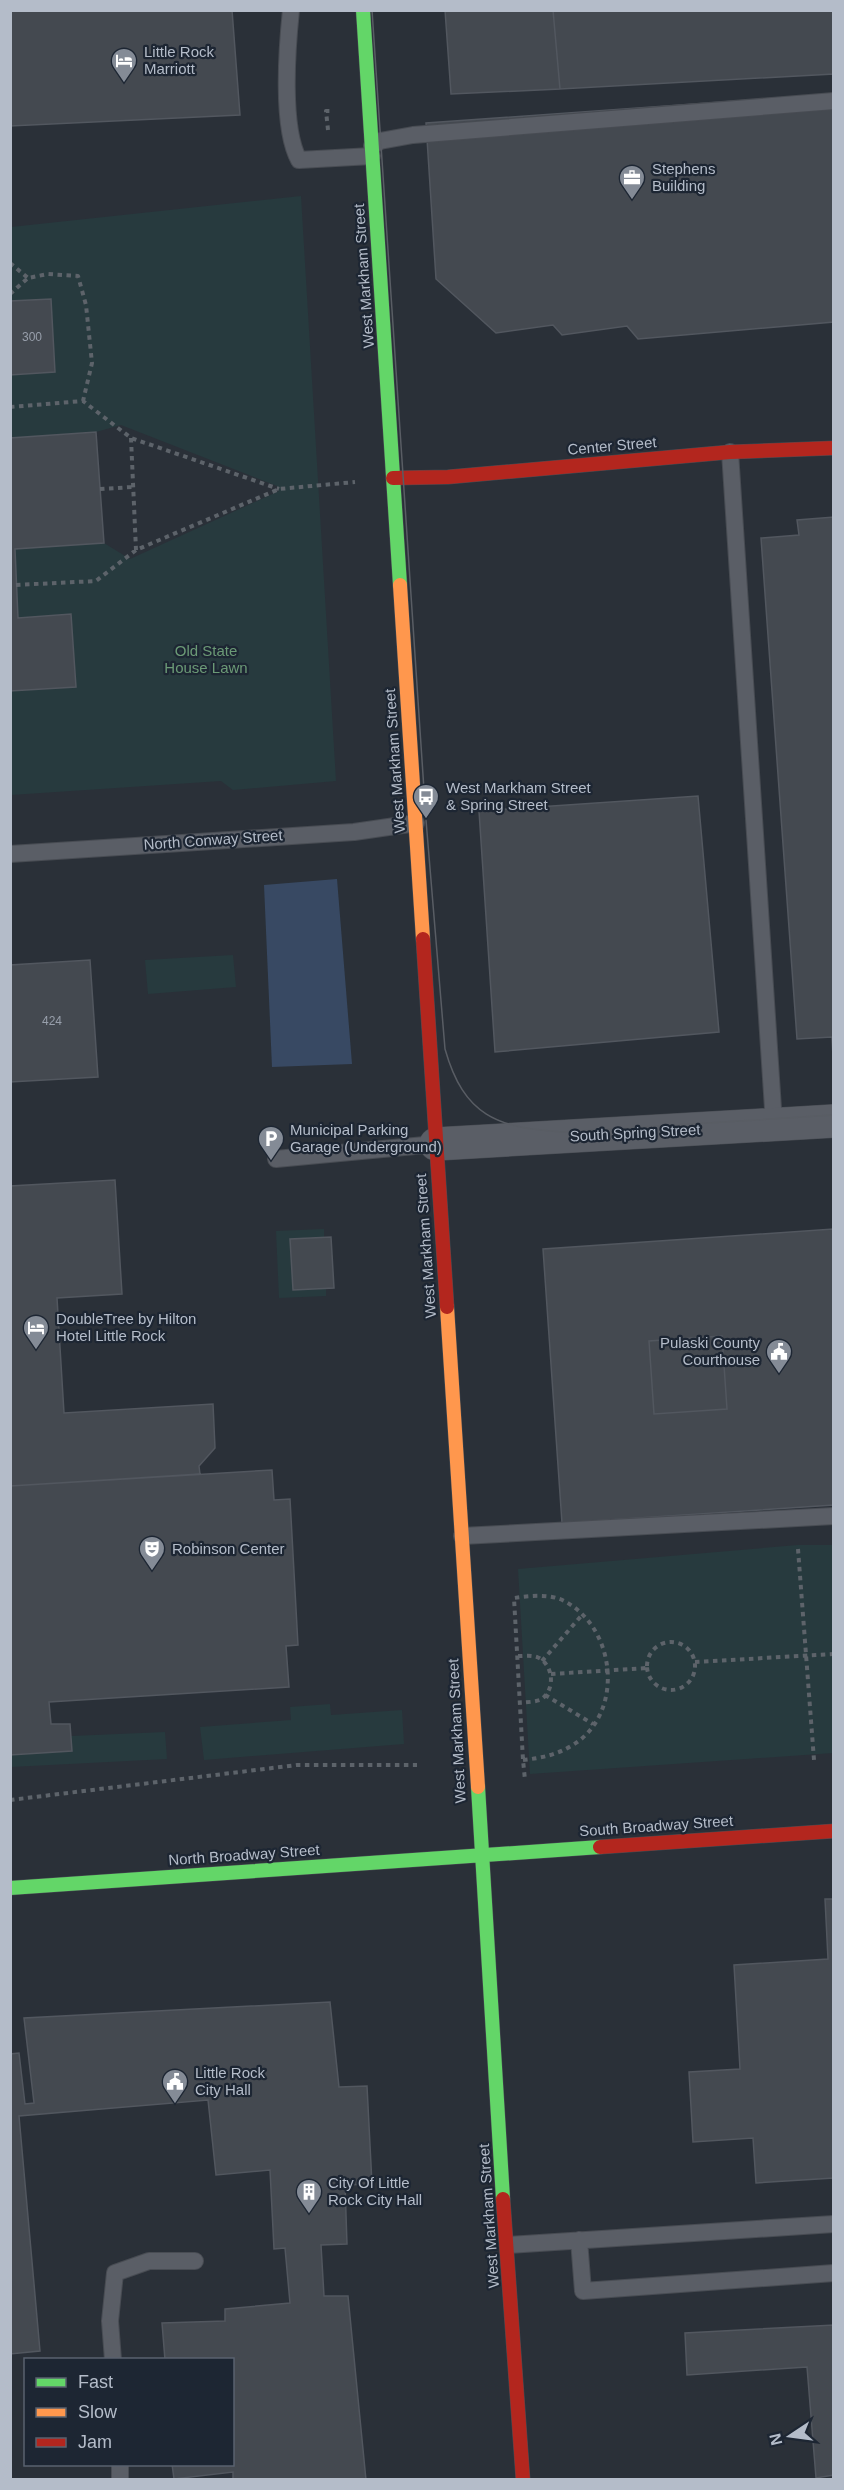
<svg xmlns="http://www.w3.org/2000/svg" width="844" height="2490" font-family="Helvetica,sans-serif">
<style>
.green{fill:#273a3e}
.water{fill:#384963}
.building{fill:#444950;stroke:#52575f;stroke-width:1.5;fill-rule:evenodd}
.lines{fill:none;stroke-linecap:round;stroke-linejoin:round}
.lane-casing{stroke:#484c53;stroke-width:18}
.street-casing{stroke:#484c53;stroke-width:34}
.fast-casing{stroke:#484c53;stroke-width:15}
.slow-casing{stroke:#484c53;stroke-width:15}
.jam-casing{stroke:#484c53;stroke-width:15}
.path{stroke:#5d636a;stroke-width:4;stroke-dasharray:4.5 4.5;stroke-linecap:butt}
.lane{stroke:#5a5e66;stroke-width:16}
.street{stroke:#5a5e66;stroke-width:33}
.fast{stroke:#63d668;stroke-width:14}
.slow{stroke:#ff974d;stroke-width:14}
.jam{stroke:#b3261e;stroke-width:14}
.tram{stroke:#595d64;stroke-width:1.5}
.labels{text-anchor:middle;stroke-width:4.5;stroke-linejoin:round;paint-order:stroke}
.number-label{font-size:12px;fill:#989fab}
.poi-label{font-size:15px;fill:#b4bcc9;stroke:#1d2633;text-anchor:start}
.street-label{font-size:15px;fill:#b4bcc9;stroke:#1d2633}
.park-label{font-size:15px;fill:#6b9a76;stroke:#1d2633}
</style>
<rect width="100%" height="100%" fill="#2a3038"/>
<!-- green -->
<path class="green" d="M 301,196 L 336,781 L 233,790 L 221,781 L 11,795 L 11,691 L 76,687 L 71,614 L 18,618 L 15,549 L 104,543 L 130,559 L 279,491 L 277,486 L 121,425 L 96,432 L 11,438 L 11,375 L 55,372 L 50,299 L 11,301 L 11,227 Z
M 233,955 L 236,987 L 148,994 L 145,960 Z
M 324,1229 L 324,1237 L 290,1239 L 293,1290 L 326,1288 L 326,1296 L 279,1298 L 276,1231 Z
M 798,1545 L 833,1545 L 833,1753 L 530,1774 L 518,1569 Z
M 330,1704 L 331,1715 L 402,1710 L 404,1744 L 204,1760 L 200,1727 L 291,1720 L 290,1707 Z
M 165,1732 L 167,1759 L 11,1767 L 11,1755 L 71,1736 Z"/>
<!-- water -->
<path class="water" d="M 337,879 L 352,1064 L 272,1067 L 264,885 Z"/>
<!-- building -->
<path class="building" d="M 10,10 L 232,10 L 240,115 L 10,126 Z
M 445,10 L 553,10 L 560,89 L 451,94 Z
M 553,10 L 834,10 L 834,74 L 560,89 Z
M 834,94 L 834,322 L 638,339 L 627,326 L 562,335 L 553,325 L 496,333 L 436,279 L 426,123 Z
M 51,299 L 55,372 L 10,375 L 10,301 Z
M 96,432 L 104,543 L 15,549 L 18,618 L 71,614 L 76,687 L 10,691 L 10,438 Z
M 834,517 L 834,1057 L 833,1057 L 832,1037 L 797,1039 L 761,538 L 799,535 L 797,520 Z
M 698,796 L 719,1032 L 495,1052 L 479,811 Z
M 90,960 L 98,1077 L 10,1082 L 10,965 Z
M 115,1180 L 122,1294 L 57,1298 L 64,1413 L 213,1404 L 215,1448 L 199,1466 L 200,1474 L 10,1486 L 10,1186 Z
M 833,1229 L 834,1505 L 562,1523 L 543,1249 ZM 722,1336 L 727,1409 L 654,1414 L 649,1341 Z
M 331,1237 L 334,1288 L 293,1290 L 290,1239 Z
M 722,1336 L 727,1409 L 654,1414 L 649,1341 Z
M 272,1470 L 274,1500 L 290,1499 L 298,1645 L 286,1646 L 289,1687 L 49,1702 L 51,1724 L 70,1724 L 72,1751 L 10,1755 L 10,1486 Z
M 825,1899 L 834,1899 L 834,2178 L 756,2183 L 753,2138 L 693,2142 L 689,2072 L 740,2069 L 734,1965 L 828,1959 Z
M 330,2002 L 339,2087 L 367,2086 L 372,2184 L 345,2185 L 347,2244 L 321,2245 L 324,2296 L 348,2296 L 366,2480 L 233,2480 L 233,2472 L 174,2479 L 172,2464 L 232,2464 L 232,2360 L 165,2360 L 162,2323 L 225,2321 L 225,2309 L 290,2303 L 285,2248 L 274,2249 L 270,2170 L 216,2175 L 208,2100 L 19,2116 L 40,2351 L 10,2354 L 10,2054 L 19,2053 L 25,2104 L 34,2103 L 24,2018 Z
M 834,2325 L 834,2475 L 816,2478 L 807,2367 L 687,2375 L 685,2333 Z"/>
<g class="lines">
<defs>
<path id="lane" d="M 291,10 C 287,48 281,128 299,160 L 372,156
M 372,146 L 380,141 L 413,135 L 834,101
M 730,452 L 774,1124
M 10,854 L 354,832 L 416,823
M 276,1159 L 436,1144
M 462,1536 L 834,1516
M 579,2240 L 583,2291 L 834,2273
M 508,2245 L 834,2224
M 113,2360 L 110,2321 L 115,2273 L 149,2261 L 195,2261
M 120,2464 L 120,2480"/>
<path id="street" d="M 436,1144 L 834,1121"/>
<path id="fast" d="M 363,10 L 400,585
M 478,1787 L 503,2199
M 10,1888 L 600,1847"/>
<path id="slow" d="M 400,585 L 423,939
M 447,1307 L 478,1787"/>
<path id="jam" d="M 393,478 L 448,477 L 730,452 L 834,448
M 423,939 L 447,1307
M 600,1847 L 834,1831
M 503,2199 L 523,2480"/>
</defs>
<!-- lane casing -->
<use href="#lane" class="lane-casing"/>
<!-- street casing -->
<use href="#street" class="street-casing"/>
<!-- fast casing -->
<use href="#fast" class="fast-casing"/>
<!-- slow casing -->
<use href="#slow" class="slow-casing"/>
<!-- jam casing -->
<use href="#jam" class="jam-casing"/>
<!-- path -->
<path class="path" d="M 328,130 L 326,111 L 333,111
M 10,263 L 28,278
M 10,294 L 28,278 L 48,274 L 78,276 L 86,305 L 92,363 L 83,401
M 10,407 L 83,401 L 131,438 L 279,489
M 131,438 L 136,550
M 100,489 L 133,487
M 16,585 L 96,581 L 136,550 L 279,489 L 355,482
M 798,1549 L 814,1760
M647 1666a24 24 0 1 1 48 0a24 24 0 1 1-48 0Z
M 518,1656 C 524,1656 531,1655 537,1657 C 554,1664 556,1691 540,1700 C 534,1702 527,1702 521,1703
M 542,1661 L 582,1615
M 695,1662 L 834,1654
M 551,1674 L 647,1668
M 545,1695 L 593,1724
M 523,1760 C 541,1758 556,1755 571,1746 C 626,1715 617,1624 560,1599 C 546,1594 528,1596 514,1598 L 523,1760 L 525,1780
M 10,1800 L 297,1765 L 417,1765"/>
<!-- lane -->
<use href="#lane" class="lane"/>
<!-- street -->
<use href="#street" class="street"/>
<!-- fast -->
<use href="#fast" class="fast"/>
<!-- slow -->
<use href="#slow" class="slow"/>
<!-- jam -->
<use href="#jam" class="jam"/>
<!-- tram -->
<path class="tram" d="M 372,10 L 426,820 L 445,1049 C 464,1116 497,1128 563,1132 L 834,1115"/>
</g>
<!-- icons -->
<defs>
<symbol id="hotel-pin" viewBox="-11 -11 22 30"><path d="M0 17L-7.5 6A9.5 9.5 0 1 1 7.5 6Z" fill="#848b96" stroke="#1d2633"/><path d="M-6-4.5h1.5V1H6V5H4.5V3h-9V5H-6ZM-4 0a1.8 1.8 0 1 1 3.6 0ZM.5 0V-2.5h3Q6-2.5 6 0Z" fill="#fff"/></symbol>
<symbol id="office-pin" viewBox="-11 -11 22 30"><path d="M0 17L-7.5 6A9.5 9.5 0 1 1 7.5 6Z" fill="#848b96" stroke="#1d2633"/><path d="M-6-3h4V-5.5h4V-3h4V5H-6ZM-1-4.5V-3h2v-1.5ZM-6 0V1H6V0Z" fill="#fff"/></symbol>
<symbol id="bus-pin" viewBox="-11 -11 22 30"><path d="M0 17L-7.5 6A9.5 9.5 0 1 1 7.5 6Z" fill="#848b96" stroke="#1d2633"/><path d="M-5-6H5V4H4V6H2V4H-2V6H-4V4H-5ZM-3.5-4V0h7V-4ZM-3.5 1.2v1.5H-2V1.2ZM2 1.2v1.5H3.5V1.2Z" fill="#fff"/></symbol>
<symbol id="parking-pin" viewBox="-11 -11 22 30"><path d="M0 17L-7.5 6A9.5 9.5 0 1 1 7.5 6Z" fill="#848b96" stroke="#1d2633"/><path d="M-3.5-5.5H1a3.5 3.5 0 0 1 0 7H-1V5.5H-3.5ZM-1-3.4V-.6H.8a1.4 1.4 0 0 0 0-2.8Z" fill="#fff"/></symbol>
<symbol id="civic-pin" viewBox="-11 -11 22 30"><path d="M0 17L-7.5 6A9.5 9.5 0 1 1 7.5 6Z" fill="#848b96" stroke="#1d2633"/><path d="M-.6-6.5H3V-4.5H.6V-3L4-1V1h2V6H-6V1h2V-1L-.6-3ZM-1.2 2.5V6h2.4V2.5Z" fill="#fff"/></symbol>
<symbol id="theatre-pin" viewBox="-11 -11 22 30"><path d="M0 17L-7.5 6A9.5 9.5 0 1 1 7.5 6Z" fill="#848b96" stroke="#1d2633"/><path d="M-5-5.5Q0-4 5-5.5V0Q5 5 0 6Q-5 5-5 0ZM-3.3-2.5H-1v1.5H-3.3ZM1-2.5H3.3v1.5H1ZM-2.8 1Q0 5.5 2.8 1Z" fill="#fff"/></symbol>
<symbol id="building-pin" viewBox="-11 -11 22 30"><path d="M0 17L-7.5 6A9.5 9.5 0 1 1 7.5 6Z" fill="#848b96" stroke="#1d2633"/><path d="M-4-6H4V6H1V3H-1V6H-4ZM-2.5-4.3h1.7v1.8h-1.7ZM.8-4.3h1.7v1.8H.8ZM-2.5-1h1.7V.8h-1.7ZM.8-1h1.7V.8H.8Z" fill="#fff"/></symbol>
</defs>
<g fill-rule="evenodd">
<use href="#hotel-pin" x="109" y="46" width="30" height="40"/>
<use href="#office-pin" x="617" y="163" width="30" height="40"/>
<use href="#bus-pin" x="411" y="782" width="30" height="40"/>
<use href="#parking-pin" x="256" y="1124" width="30" height="40"/>
<use href="#hotel-pin" x="21" y="1313" width="30" height="40"/>
<use href="#civic-pin" x="764" y="1337" width="30" height="40"/>
<use href="#theatre-pin" x="137" y="1534" width="30" height="40"/>
<use href="#civic-pin" x="160" y="2067" width="30" height="40"/>
<use href="#building-pin" x="294" y="2177" width="30" height="40"/>
</g>
<g class="labels">
<!-- number labels -->
<g class="number-label">
<text x="32" y="341">300</text>
<text x="52" y="1025">424</text>
</g>
<!-- poi labels -->
<g class="poi-label">
<text x="144" y="57">Little Rock<tspan x="144" dy="17">Marriott</tspan></text>
<text x="652" y="174">Stephens<tspan x="652" dy="17">Building</tspan></text>
<text x="446" y="793">West Markham Street<tspan x="446" dy="17">&amp; Spring Street</tspan></text>
<text x="290" y="1135">Municipal Parking<tspan x="290" dy="17">Garage (Underground)</tspan></text>
<text x="56" y="1324">DoubleTree by Hilton<tspan x="56" dy="17">Hotel Little Rock</tspan></text>
<text x="760" y="1348" text-anchor="end">Pulaski County<tspan x="760" dy="17">Courthouse</tspan></text>
<text x="172" y="1554">Robinson Center</text>
<text x="195" y="2078">Little Rock<tspan x="195" dy="17">City Hall</tspan></text>
<text x="328" y="2188">City Of Little<tspan x="328" dy="17">Rock City Hall</tspan></text>
</g>
<!-- street labels -->
<g class="street-label">
<text transform="translate(364 276) rotate(-94)" y="5">West Markham Street</text>
<text transform="translate(612 446) rotate(-5)" y="5">Center Street</text>
<text transform="translate(395 761) rotate(-94)" y="5">West Markham Street</text>
<text transform="translate(213 840) rotate(-4)" y="5">North Conway Street</text>
<text transform="translate(635 1133) rotate(-3)" y="5">South Spring Street</text>
<text transform="translate(426 1246) rotate(-94)" y="5">West Markham Street</text>
<text transform="translate(457 1731) rotate(-93)" y="5">West Markham Street</text>
<text transform="translate(656 1826) rotate(-4)" y="5">South Broadway Street</text>
<text transform="translate(244 1855) rotate(-4)" y="5">North Broadway Street</text>
<text transform="translate(489 2216) rotate(-94)" y="5">West Markham Street</text>
</g>
<!-- park labels -->
<g class="park-label">
<text x="206" y="656">Old State<tspan x="206" dy="17">House Lawn</tspan></text>
</g>
</g>
<!-- border -->
<rect width="844" height="2490" fill="none" stroke="#b4bcc9" stroke-width="24"/>
<!-- legend -->
<rect x="24" y="2358" width="210" height="108" fill="#1d2633" stroke="#59626f" stroke-width="1.5"/>
<rect x="36" y="2378" width="30" height="9" fill="#63d668" stroke="#59626f" stroke-width="1.5"/>
<text x="78" y="2388" font-size="18" fill="#b4bcc9">Fast</text>
<rect x="36" y="2408" width="30" height="9" fill="#ff974d" stroke="#59626f" stroke-width="1.5"/>
<text x="78" y="2418" font-size="18" fill="#b4bcc9">Slow</text>
<rect x="36" y="2438" width="30" height="9" fill="#b3261e" stroke="#59626f" stroke-width="1.5"/>
<text x="78" y="2448" font-size="18" fill="#b4bcc9">Jam</text>
<!-- north arrow -->
<g transform="translate(790 2436) rotate(257)" stroke="#1d2633" stroke-width="4.5" paint-order="stroke">
<path d="M0-4.5L10 22L0 15L-10 22Z" fill="#b4bcc9"/>
<text y="-9" font-size="16" font-weight="bold" text-anchor="middle" fill="#b4bcc9">N</text>
</g>
</svg>
